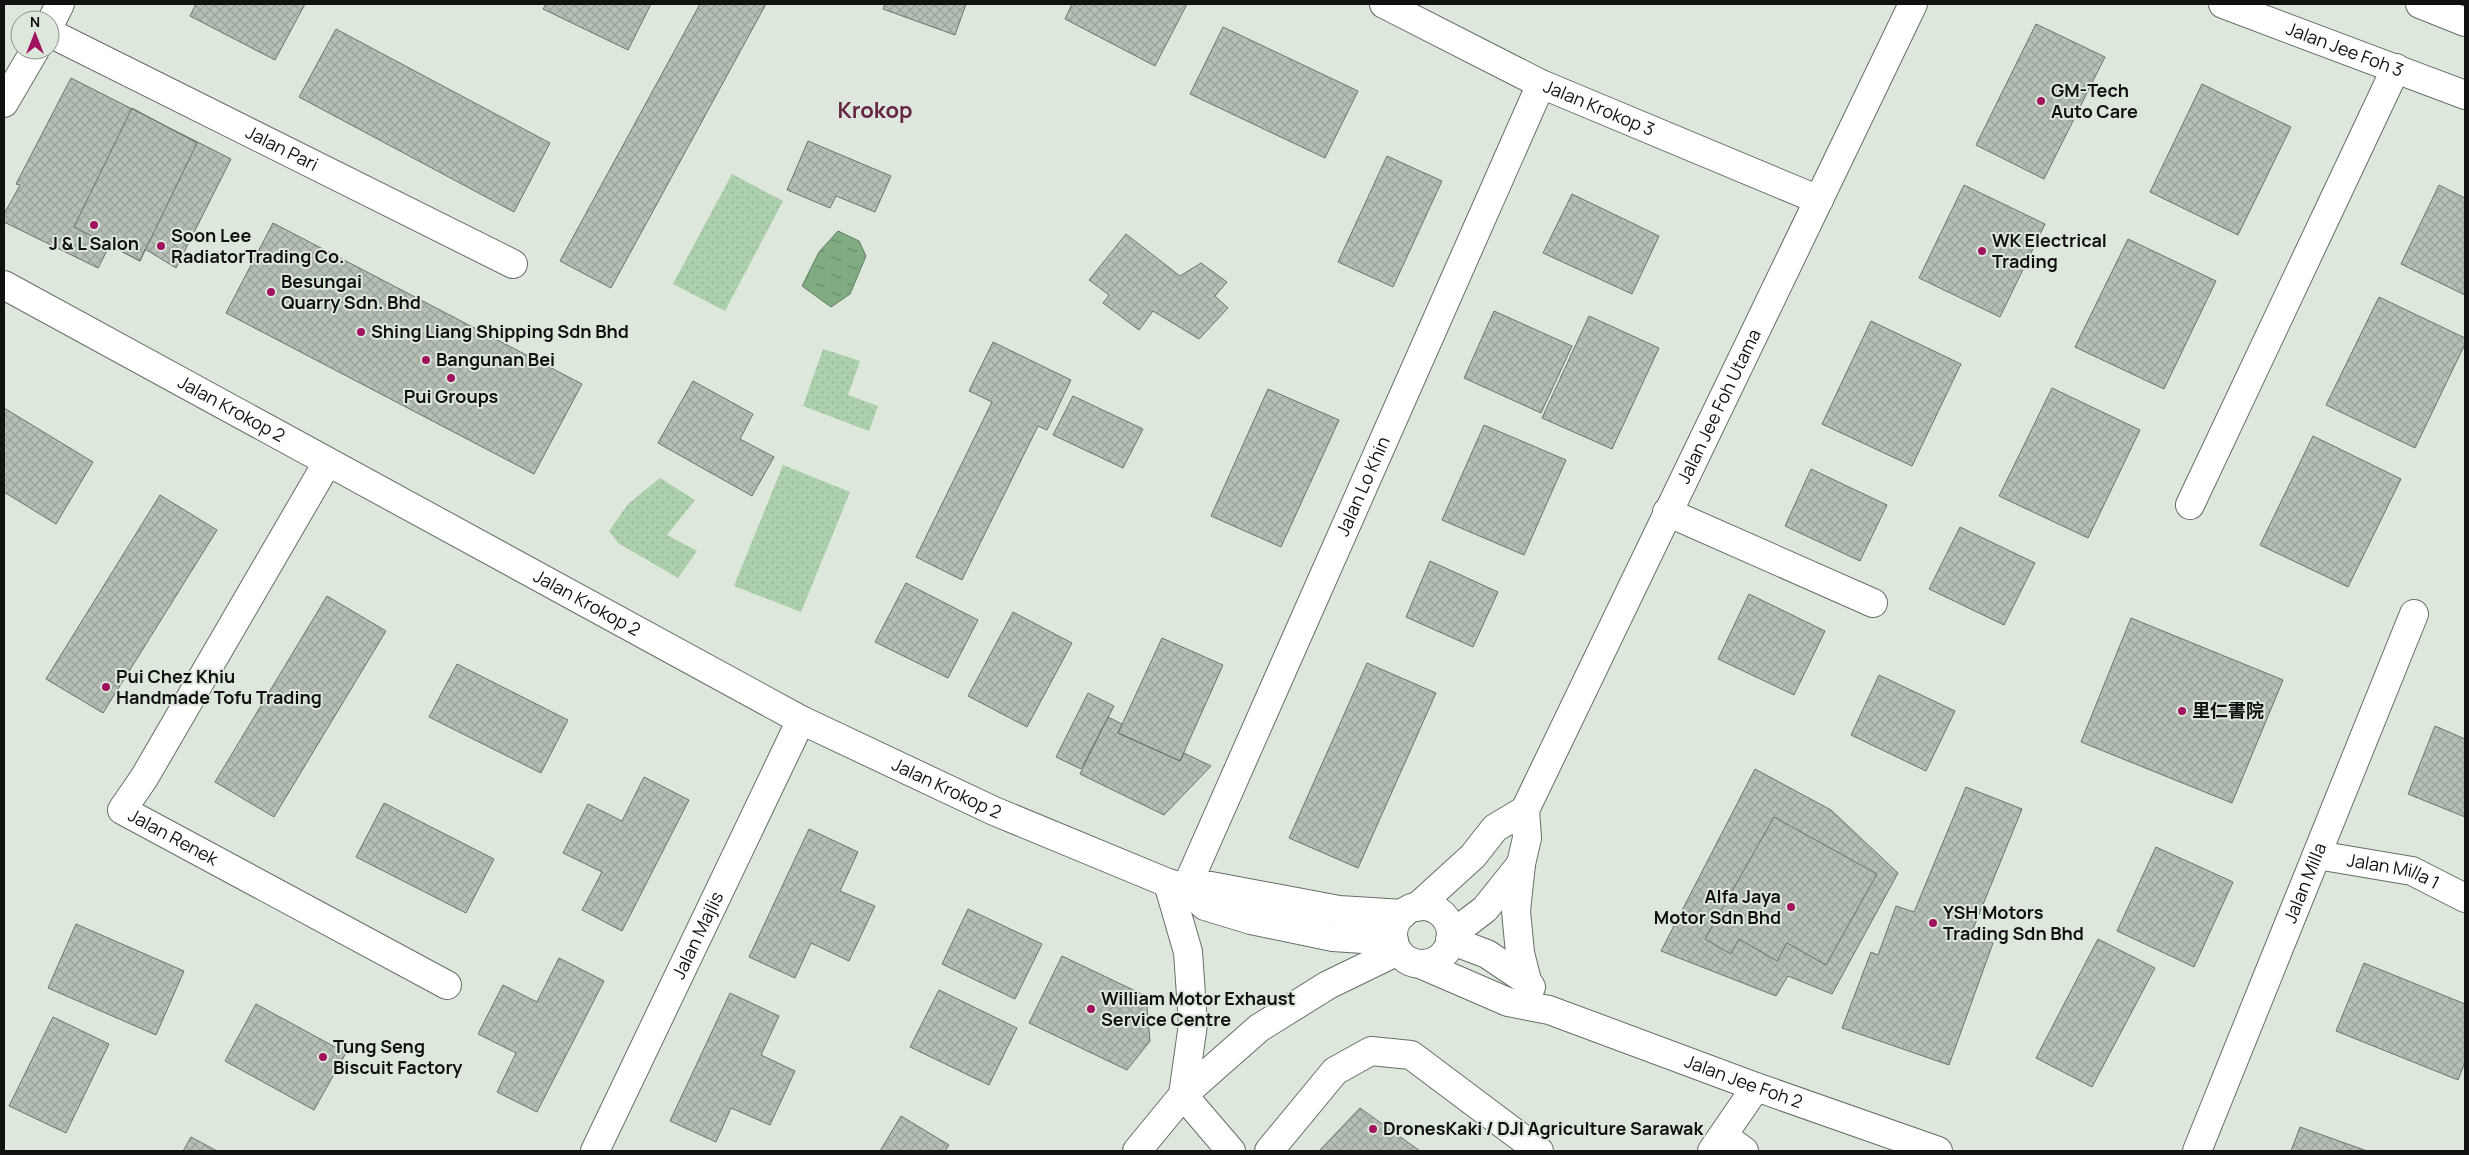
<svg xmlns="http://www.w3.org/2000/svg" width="2469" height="1155" font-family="Manrope,'Noto Sans SC',sans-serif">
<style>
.green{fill:url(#green-dots)}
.water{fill:url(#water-ripples);stroke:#5f7d5f}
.building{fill:url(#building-cross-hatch);stroke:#6d766c}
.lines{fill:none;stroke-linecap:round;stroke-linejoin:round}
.minor-casing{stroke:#666f66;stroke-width:30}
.minor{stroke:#fff;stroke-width:28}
.poi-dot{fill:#9f135f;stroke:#dde7dc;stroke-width:2}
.labels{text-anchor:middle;stroke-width:4;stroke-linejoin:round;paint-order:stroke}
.street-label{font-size:18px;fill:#0f120f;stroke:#dde7dc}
.poi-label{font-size:18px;font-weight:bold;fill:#0f120f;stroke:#dde7dc;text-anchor:start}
.district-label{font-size:22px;font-weight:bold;fill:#672643;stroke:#dde7dc}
</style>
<defs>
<pattern id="green-dots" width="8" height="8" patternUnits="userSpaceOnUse" patternTransform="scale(1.25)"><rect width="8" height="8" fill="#accfac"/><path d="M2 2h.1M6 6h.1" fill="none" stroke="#93b193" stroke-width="1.8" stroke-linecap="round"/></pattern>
<pattern id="water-ripples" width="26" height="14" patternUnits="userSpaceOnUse" patternTransform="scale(1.25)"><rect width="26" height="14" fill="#81ab81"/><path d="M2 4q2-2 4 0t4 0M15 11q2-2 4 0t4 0" fill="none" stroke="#688a68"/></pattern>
<pattern id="building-cross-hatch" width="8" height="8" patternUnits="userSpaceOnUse" patternTransform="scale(1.25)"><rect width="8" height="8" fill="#b5bfb5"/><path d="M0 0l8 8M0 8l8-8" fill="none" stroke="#9aa39a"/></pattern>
</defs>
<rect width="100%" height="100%" fill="#dde7dc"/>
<!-- green -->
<path class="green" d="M 732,174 L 783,201 L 725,311 L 673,284 Z
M 823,349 L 860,361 L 848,395 L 878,406 L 869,431 L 803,406 Z
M 783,465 L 850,492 L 801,612 L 734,586 Z
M 660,478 L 695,500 L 667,535 L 697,551 L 678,578 L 618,543 L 609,531 L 628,504 Z"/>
<!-- water -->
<path class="water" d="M 838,231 L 859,241 L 866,256 L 850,294 L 831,307 L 802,286 L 819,252 Z"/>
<!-- building -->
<path class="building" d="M 196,4 L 305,4 L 275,60 L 190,16 Z
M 546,4 L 651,4 L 628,50 L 543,9 Z
M 700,4 L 766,4 L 611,288 L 560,261 Z
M 885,4 L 966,4 L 955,35 L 883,9 Z
M 1072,4 L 1187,4 L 1155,66 L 1065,19 Z
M 2036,24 L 2105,57 L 2044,179 L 1976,145 Z
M 1223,27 L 1358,91 L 1325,158 L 1190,94 Z
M 336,29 L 550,143 L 514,212 L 299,97 Z
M 71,78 L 231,159 L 176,268 L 145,249 L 140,261 L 110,245 L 98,268 L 4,222 L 4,214 L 20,185 L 16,184 Z
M 2202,84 L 2291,127 L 2238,235 L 2150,192 Z
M 132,108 L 197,143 L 140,261 L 74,227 Z
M 808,141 L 891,176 L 875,212 L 836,196 L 830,208 L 787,190 Z
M 1387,156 L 1442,181 L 1393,287 L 1338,262 Z
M 1964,185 L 2045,224 L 2000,317 L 1919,278 Z
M 2439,185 L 2465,198 L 2465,295 L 2401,264 Z
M 1572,194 L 1659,236 L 1632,294 L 1543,253 Z
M 273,223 L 582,384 L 534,474 L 226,313 Z
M 1126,234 L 1180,276 L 1201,263 L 1227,282 L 1215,296 L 1228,308 L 1199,339 L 1153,311 L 1139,330 L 1103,303 L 1109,295 L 1089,280 Z
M 2128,239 L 2216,281 L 2164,389 L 2075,347 Z
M 2379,297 L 2465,338 L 2465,344 L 2415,448 L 2326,405 Z
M 1494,311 L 1572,346 L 1541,413 L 1464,378 Z
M 1589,316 L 1659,348 L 1612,449 L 1542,418 Z
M 1871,321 L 1961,364 L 1912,466 L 1822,424 Z
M 993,342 L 1071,380 L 1047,430 L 1038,426 L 962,580 L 916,557 L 992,402 L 969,391 Z
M 693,381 L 753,414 L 740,439 L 774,457 L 752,496 L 658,443 Z
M 2052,388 L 2140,430 L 2088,538 L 1999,496 Z
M 1268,389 L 1339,420 L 1281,547 L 1211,516 Z
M 1073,396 L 1143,429 L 1123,468 L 1053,435 Z
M 4,408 L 93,462 L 56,524 L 4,492 Z
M 1484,425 L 1566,460 L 1524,555 L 1442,520 Z
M 2313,436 L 2401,479 L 2348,587 L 2260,545 Z
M 1811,469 L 1887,505 L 1860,561 L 1785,526 Z
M 160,495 L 217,530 L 103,713 L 46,679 Z
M 1960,527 L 2035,563 L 2004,625 L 1929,589 Z
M 1430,561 L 1498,592 L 1473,647 L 1406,617 Z
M 906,583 L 978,620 L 948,678 L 875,642 Z
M 1749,594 L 1825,631 L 1794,695 L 1718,659 Z
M 327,596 L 386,631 L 274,817 L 215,782 Z
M 1013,612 L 1072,643 L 1027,727 L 968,696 Z
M 2131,618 L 2283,680 L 2232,803 L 2081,742 Z
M 1162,638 L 1223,665 L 1180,761 L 1118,733 Z
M 1367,663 L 1436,693 L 1358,868 L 1289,838 Z
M 457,664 L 568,720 L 541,773 L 429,717 Z
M 1879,675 L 1955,711 L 1926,771 L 1851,735 Z
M 1088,693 L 1114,706 L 1081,769 L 1056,757 Z
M 1108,717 L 1122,724 L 1118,733 L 1180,761 L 1184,753 L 1211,766 L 1164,815 L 1080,774 Z
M 2435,726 L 2465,739 L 2465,817 L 2408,794 Z
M 1755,769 L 1831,810 L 1898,873 L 1832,994 L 1788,976 L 1776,996 L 1661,951 Z
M 644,777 L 689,800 L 622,931 L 582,910 L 602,872 L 563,853 L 588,804 L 622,821 Z
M 1966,787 L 2022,809 L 1971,934 L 1993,943 L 1949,1065 L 1842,1028 L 1871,952 L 1878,955 L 1896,906 L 1914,912 Z
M 384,803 L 494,859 L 466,913 L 356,857 Z
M 1774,817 L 1877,874 L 1826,965 L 1787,943 L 1777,961 L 1739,939 L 1731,954 L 1705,939 Z
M 809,829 L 858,852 L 840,891 L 875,906 L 849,961 L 811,943 L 795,978 L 749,957 Z
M 2156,847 L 2233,882 L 2194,967 L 2117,931 Z
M 968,909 L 1042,944 L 1015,999 L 942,964 Z
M 76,924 L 184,971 L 156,1035 L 48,988 Z
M 2098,939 L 2155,968 L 2092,1087 L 2036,1058 Z
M 1062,956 L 1146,996 L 1150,1041 L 1127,1070 L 1029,1023 Z
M 559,958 L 604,981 L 537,1112 L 497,1092 L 516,1053 L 478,1034 L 503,985 L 537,1002 Z
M 2364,963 L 2465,1004 L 2465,1062 L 2458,1080 L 2336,1031 Z
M 939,990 L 1017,1028 L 989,1085 L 910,1047 Z
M 730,993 L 779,1016 L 761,1055 L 795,1071 L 770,1125 L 731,1108 L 716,1142 L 670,1121 Z
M 256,1004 L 346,1053 L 314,1110 L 225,1061 Z
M 53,1017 L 109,1044 L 66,1133 L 9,1106 Z
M 1360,1108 L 1420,1151 L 1319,1151 Z
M 901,1116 L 949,1145 L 945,1151 L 880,1151 Z
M 2300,1127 L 2367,1151 L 2291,1151 Z
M 191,1137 L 217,1151 L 183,1151 Z"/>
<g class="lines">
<defs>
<g id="minor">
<path id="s1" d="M 1384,4 L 1541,84 L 1819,200"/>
<path id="s2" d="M 2223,4 L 2465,95"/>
<path d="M 2420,4 L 2465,22"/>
<path d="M 50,24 L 60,4"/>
<path id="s3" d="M 50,33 L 513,264"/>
<path d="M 4,103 L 35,50"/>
<path id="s4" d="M 4,285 L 801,720 L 994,811 L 1168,883 L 1186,888 L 1211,886 L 1339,910 L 1403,914"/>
<path id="s5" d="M 327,463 L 144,778 L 122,810 L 447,985"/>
<path d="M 2190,505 L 2396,68"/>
<path d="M 1667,512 L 1873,603"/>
<path id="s6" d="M 1525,810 L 1913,4"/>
<path d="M 1525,810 L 1527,838 L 1521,864 L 1516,911 L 1520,953 L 1527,981"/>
<path id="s7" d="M 2317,855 L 2412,871 L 2465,898"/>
<path d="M 1168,883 L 1188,952 L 1193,1024 L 1183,1095 L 1231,1151"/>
<path id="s8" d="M 1186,888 L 1541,84"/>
<path d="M 1186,888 L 1205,906 L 1251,920 L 1333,937 L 1394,941"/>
<circle cx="1422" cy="935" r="29"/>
<path d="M 1417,907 L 1473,856 L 1495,828 L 1525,810"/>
<path d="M 1451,935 L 1485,909 L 1521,864"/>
<path d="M 1450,940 L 1487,954 L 1527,981 L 1531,987"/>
<path id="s9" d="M 1420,964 L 1508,1002 L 1549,1010 L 1756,1087 L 1938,1151"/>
<path d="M 1723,1136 L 1744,1151"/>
<path id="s10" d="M 595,1151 L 801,720"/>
<path d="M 1137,1151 L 1183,1095 L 1259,1028 L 1328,985 L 1398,951"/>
<path d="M 1269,1151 L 1335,1071 L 1371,1051 L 1411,1055 L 1539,1151"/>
<path d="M 1712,1151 L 1756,1087"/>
<path id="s11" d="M 2197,1151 L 2414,614"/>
</g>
</defs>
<!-- minor casing -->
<use href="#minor" class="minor-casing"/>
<!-- minor -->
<use href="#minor" class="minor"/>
</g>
<!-- markers -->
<g class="poi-dot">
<circle cx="2041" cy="101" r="5"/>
<circle cx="94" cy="225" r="5"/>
<circle cx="161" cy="246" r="5"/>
<circle cx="1982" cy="251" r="5"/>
<circle cx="271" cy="292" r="5"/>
<circle cx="361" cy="332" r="5"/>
<circle cx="426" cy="360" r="5"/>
<circle cx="451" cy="378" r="5"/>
<circle cx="106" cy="687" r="5"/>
<circle cx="2182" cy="711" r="5"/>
<circle cx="1791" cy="907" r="5"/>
<circle cx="1933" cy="923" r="5"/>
<circle cx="1091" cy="1009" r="5"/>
<circle cx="323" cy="1057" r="5"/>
<circle cx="1373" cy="1129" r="5"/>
</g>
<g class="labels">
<!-- street labels -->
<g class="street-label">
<text dy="6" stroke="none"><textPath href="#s2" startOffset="130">Jalan Jee Foh 3</textPath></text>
<text dy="6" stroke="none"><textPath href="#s1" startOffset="239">Jalan Krokop 3</textPath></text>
<text dy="6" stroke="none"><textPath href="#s3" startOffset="259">Jalan Pari</textPath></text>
<text dy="6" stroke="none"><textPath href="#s6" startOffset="448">Jalan Jee Foh Utama</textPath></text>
<text dy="6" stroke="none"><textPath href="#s4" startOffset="259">Jalan Krokop 2</textPath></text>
<text dy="6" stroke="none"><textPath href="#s8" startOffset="439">Jalan Lo Khin</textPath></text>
<text dy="6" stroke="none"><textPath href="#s4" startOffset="664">Jalan Krokop 2</textPath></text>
<text dy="6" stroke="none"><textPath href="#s4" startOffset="1069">Jalan Krokop 2</textPath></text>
<text dy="6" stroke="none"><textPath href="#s5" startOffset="461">Jalan Renek</textPath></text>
<text dy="6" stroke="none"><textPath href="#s7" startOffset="78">Jalan Milla 1</textPath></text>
<text dy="6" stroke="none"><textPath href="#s11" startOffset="289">Jalan Milla</textPath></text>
<text dy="6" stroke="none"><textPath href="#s10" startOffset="239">Jalan Majlis</textPath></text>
<text dy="6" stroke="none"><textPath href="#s9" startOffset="345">Jalan Jee Foh 2</textPath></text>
</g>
<!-- poi labels -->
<g class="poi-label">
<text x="2051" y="97">GM-Tech<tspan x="2051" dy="21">Auto Care</tspan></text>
<text x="171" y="242">Soon Lee<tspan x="171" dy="21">RadiatorTrading Co.</tspan></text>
<text x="1992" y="247">WK Electrical<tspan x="1992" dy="21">Trading</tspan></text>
<text x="94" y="250" text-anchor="middle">J &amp; L Salon</text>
<text x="281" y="288">Besungai<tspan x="281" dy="21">Quarry Sdn. Bhd</tspan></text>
<text x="371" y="338">Shing Liang Shipping Sdn Bhd</text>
<text x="436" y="366">Bangunan Bei</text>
<text x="451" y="403" text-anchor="middle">Pui Groups</text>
<text x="116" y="683">Pui Chez Khiu<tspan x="116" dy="21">Handmade Tofu Trading</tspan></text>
<text x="2192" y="717">里仁書院</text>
<text x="1781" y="903" text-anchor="end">Alfa Jaya<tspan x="1781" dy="21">Motor Sdn Bhd</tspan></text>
<text x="1943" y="919">YSH Motors<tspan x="1943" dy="21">Trading Sdn Bhd</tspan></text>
<text x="1101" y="1005">William Motor Exhaust<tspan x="1101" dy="21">Service Centre</tspan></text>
<text x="333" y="1053">Tung Seng<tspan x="333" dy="21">Biscuit Factory</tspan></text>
<text x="1383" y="1135">DronesKaki / DJI Agriculture Sarawak</text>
</g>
<!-- district labels -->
<g class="district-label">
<text x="875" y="118">Krokop</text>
</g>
</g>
<!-- border -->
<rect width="2469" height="1155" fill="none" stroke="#0f120f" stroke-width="10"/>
<!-- north arrow -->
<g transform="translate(35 35)"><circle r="24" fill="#dde7dc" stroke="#8b928a"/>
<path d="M0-4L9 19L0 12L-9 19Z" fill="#9f135f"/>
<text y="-8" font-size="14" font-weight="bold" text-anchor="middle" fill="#0f120f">N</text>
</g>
</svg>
